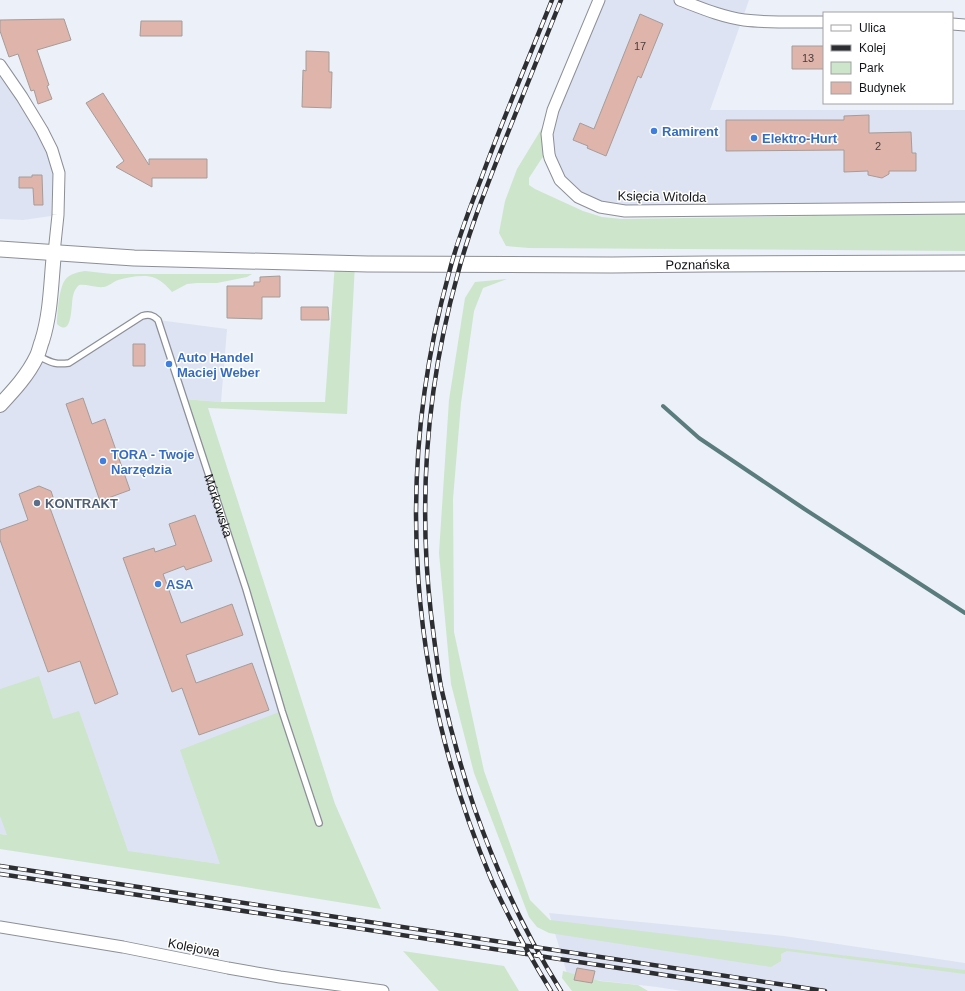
<svg xmlns="http://www.w3.org/2000/svg" width="965" height="991" font-family="Arial,sans-serif">
<style>
.built{fill:#dde3f2}
.green{fill:#cde5cb}
.lines{fill:none;stroke-linecap:round;stroke-linejoin:round}
.stream{stroke:#5a7c7c;stroke-width:4}
.building{fill:#dfb4aa;stroke:#a59c99}
.service-casing{stroke:#8c8f97;stroke-width:8}
.minor-casing{stroke:#8c8f97;stroke-width:13}
.tertiary-casing{stroke:#8c8f97;stroke-width:16}
.secondary-casing{stroke:#8c8f97;stroke-width:17}
.service{stroke:#fff;stroke-width:5.5}
.minor{stroke:#fff;stroke-width:11}
.tertiary{stroke:#fff;stroke-width:14}
.secondary{stroke:#fff;stroke-width:15}
.rail-casing{stroke:#2d2e32;stroke-width:4.5}
.rail{stroke:#fff;stroke-width:3;stroke-dasharray:9;stroke-linecap:butt}
.shop-dot{fill:#3f7fe0;stroke:#fff;stroke-width:1.5}
.service-dot{fill:#5c6f8a;stroke:#fff;stroke-width:1.5}
.labels{text-anchor:middle;stroke-width:3;stroke-linejoin:round;paint-order:stroke}
.number-label{font-size:11px;fill:#463c3c}
.shop-label{font-size:13px;font-weight:bold;fill:#366cbe;stroke:#fff;text-anchor:start}
.street-label{font-size:13px;fill:#131417;stroke:#fff}
.service-label{font-size:13px;font-weight:bold;fill:#4e5e75;stroke:#fff;text-anchor:start}
</style>
<rect width="100%" height="100%" fill="#ecf0f8"/>
<!-- built -->
<path class="built" d="M 599,0 L 749,0 L 710,110 L 965,110 L 965,208 L 625,211 L 578,197 L 550,158 L 553,110 Z
M 0,65 L 52,150 L 58,215 L 23,220 L 0,219 Z
M 147,314 L 158,320 L 227,329 L 221,402 L 184,399 L 282,711 L 220,864 L 0,834 L 0,405 L 37,355 L 50,362 L 69,363 Z
M 549,913 L 784,936 L 965,963 L 965,991 L 682,991 L 657,987 L 568,977 Z"/>
<!-- green -->
<path class="green" d="M 553,110 L 549,154 L 542,158 L 529,178 L 529,185 L 535,189 L 583,211 L 602,217 L 622,219 L 748,217 L 965,214 L 965,251 L 529,248 L 506,246 L 499,233 L 505,201 L 517,169 Z
M 335,263 L 355,264 L 347,414 L 208,408 L 335,804 L 381,909 L 196,879 L 0,849 L 0,834 L 7,835 L 0,816 L 0,689 L 39,676 L 53,719 L 79,711 L 128,851 L 220,864 L 180,750 L 282,711 L 183,399 L 221,402 L 325,402 Z
M 85,271 L 112,274 L 252,274 L 247,277 L 217,283 L 197,283 L 187,284 L 172,292 C 168,287 162,281 155,278 C 145,274 129,277 118,280 C 113,282 109,286 104,287 C 96,288 87,284 79,285 C 76,288 74,291 73,296 C 71,303 73,339 57,324 C 57,315 59,288 65,280 C 69,274 78,272 85,271 Z
M 507,279 L 483,288 L 474,311 L 461,403 L 453,499 L 454,632 L 484,771 L 530,900 L 550,920 L 965,970 L 965,974 L 787,951 L 781,954 L 781,961 L 771,967 L 549,933 L 537,927 L 529,917 L 474,773 L 451,684 L 439,553 L 449,400 L 465,298 L 475,282 Z
M 403,951 L 504,966 L 519,991 L 439,991 Z
M 563,971 L 600,981 L 638,985 L 648,991 L 572,991 L 562,978 Z"/>
<g class="lines">
<!-- stream -->
<path class="stream" d="M 663,406 L 699,438 L 803,508 L 965,613"/>
</g>
<!-- building -->
<path class="building" d="M 640,14 L 663,24 L 641,78 L 638,76 L 606,156 L 587,148 L 588,146 L 573,140 L 580,123 L 594,129 Z
M 64,19 L 71,40 L 37,50 L 49,85 L 47,86 L 52,99 L 38,104 L 34,90 L 31,91 L 18,54 L 9,57 L 0,31 L 0,20 Z
M 141,21 L 182,21 L 182,36 L 140,36 Z
M 792,46 L 824,46 L 824,69 L 792,69 Z
M 306,51 L 329,52 L 329,72 L 332,72 L 331,108 L 302,107 L 303,70 L 306,71 Z
M 103,93 L 149,165 L 149,159 L 207,159 L 207,178 L 152,178 L 152,187 L 116,167 L 124,161 L 86,103 Z
M 869,115 L 869,133 L 911,132 L 912,153 L 916,153 L 916,171 L 889,171 L 889,174 L 882,178 L 868,175 L 868,171 L 844,172 L 844,150 L 726,151 L 726,120 L 844,120 L 844,116 Z
M 32,175 L 42,175 L 43,205 L 34,205 L 33,188 L 19,188 L 19,177 L 32,177 Z
M 280,276 L 280,297 L 262,297 L 262,319 L 227,318 L 227,286 L 254,286 L 254,282 L 260,282 L 260,277 Z
M 301,307 L 328,307 L 329,320 L 301,320 Z
M 133,344 L 145,344 L 145,366 L 133,366 Z
M 83,398 L 92,424 L 105,419 L 130,490 L 100,501 L 66,404 Z
M 39,486 L 51,491 L 56,506 L 50,508 L 118,694 L 95,704 L 80,661 L 48,672 L 0,540 L 0,530 L 28,520 L 19,494 Z
M 195,515 L 212,561 L 186,570 L 184,566 L 163,574 L 181,623 L 232,604 L 243,635 L 186,655 L 196,683 L 252,663 L 269,710 L 199,735 L 182,688 L 172,692 L 123,558 L 154,548 L 155,552 L 176,545 L 169,524 Z
M 577,968 L 595,971 L 592,983 L 574,980 Z"/>
<g class="lines">
<defs>
<g id="service">
<path id="s1" d="M 38,356 C 51,362 54,365 69,363 L 142,316 C 149,314 153,315 158,320 L 246,589 L 282,711 L 319,823"/>
</g>
<path id="minor" d="M 599,0 L 553,110 L 547,134 L 549,154 L 550,158 L 560,180 L 578,197 L 600,207 L 625,211 L 965,208
M 680,0 C 701,8 722,17 744,20 C 770,23 798,22 824,22
M 952,24 L 965,25
M 0,65 L 22,97 L 42,130 L 52,150 L 59,173 L 58,215 L 54,253
M 0,927 L 123,947 L 228,968 L 280,977 L 383,991"/>
<path id="tertiary" d="M 0,405 C 14,390 28,375 37,356 C 39,352 40,346 42,341 C 51,313 51,282 54,253"/>
<g id="secondary">
<path id="s2" d="M 0,249 L 134,258 L 368,264 L 612,265 L 708,264 L 965,263"/>
</g>
</defs>
<!-- service casing -->
<use href="#service" class="service-casing"/>
<!-- minor casing -->
<use href="#minor" class="minor-casing"/>
<!-- tertiary casing -->
<use href="#tertiary" class="tertiary-casing"/>
<!-- secondary casing -->
<use href="#secondary" class="secondary-casing"/>
<!-- service -->
<use href="#service" class="service"/>
<!-- minor -->
<use href="#minor" class="minor"/>
<!-- tertiary -->
<use href="#tertiary" class="tertiary"/>
<!-- secondary -->
<use href="#secondary" class="secondary"/>
<defs>
<path id="rail" d="M 0,866 L 825,991
M 0,874 L 770,991
M 551,991 C 529,955 509,919 492,881 C 409,686 393,477 449,273 C 457,241 469,210 481,179 C 503,119 528,60 552,0
M 561,991 C 524,932 497,873 474,807 C 461,768 450,728 441,687 C 437,663 434,638 431,614 C 418,500 427,384 458,273 C 469,231 485,191 501,150 C 521,100 541,50 561,0"/>
</defs>
<!-- rail casing -->
<use href="#rail" class="rail-casing"/>
<!-- rail -->
<use href="#rail" class="rail"/>
</g>
<!-- markers -->
<g class="shop-dot">
<circle cx="654" cy="131" r="4"/>
<circle cx="754" cy="138" r="4"/>
<circle cx="169" cy="364" r="4"/>
<circle cx="103" cy="461" r="4"/>
<circle cx="158" cy="584" r="4"/>
</g>
<circle class="service-dot" cx="37" cy="503" r="4"/>
<g class="labels">
<!-- number labels -->
<g class="number-label">
<text x="640" y="50">17</text>
<text x="808" y="62">13</text>
<text x="878" y="150">2</text>
</g>
<!-- shop labels -->
<g class="shop-label">
<text x="662" y="136">Ramirent</text>
<text x="762" y="143">Elektro-Hurt</text>
<text x="177" y="362">Auto Handel<tspan x="177" dy="15">Maciej Weber</tspan></text>
<text x="111" y="459">TORA - Twoje<tspan x="111" dy="15">Narzędzia</tspan></text>
<text x="166" y="589">ASA</text>
</g>
<!-- street labels -->
<g class="street-label">
<text transform="translate(662 196) rotate(1)" y="5">Księcia Witolda</text>
<text dy="5" stroke="none"><textPath href="#s2" startOffset="698">Poznańska</textPath></text>
<text dy="5" stroke="none"><textPath href="#s1" startOffset="332">Mórkowska</textPath></text>
<text transform="translate(194 947) rotate(11)" y="5">Kolejowa</text>
</g>
<!-- service labels -->
<g class="service-label">
<text x="45" y="508">KONTRAKT</text>
</g>
</g>
<!-- legend -->
<rect x="823" y="12" width="130" height="92" fill="#ffffff" stroke="#a1a1a2"/>
<rect x="831" y="25" width="20" height="6" fill="#ffffff" stroke="#a1a1a2"/>
<text x="859" y="32" font-size="12" fill="#131417">Ulica</text>
<rect x="831" y="45" width="20" height="6" fill="#2d2e32" stroke="#a1a1a2"/>
<text x="859" y="52" font-size="12" fill="#131417">Kolej</text>
<rect x="831" y="62" width="20" height="12" fill="#cde5cb" stroke="#a1a1a2"/>
<text x="859" y="72" font-size="12" fill="#131417">Park</text>
<rect x="831" y="82" width="20" height="12" fill="#dfb4aa" stroke="#a1a1a2"/>
<text x="859" y="92" font-size="12" fill="#131417">Budynek</text>
</svg>
